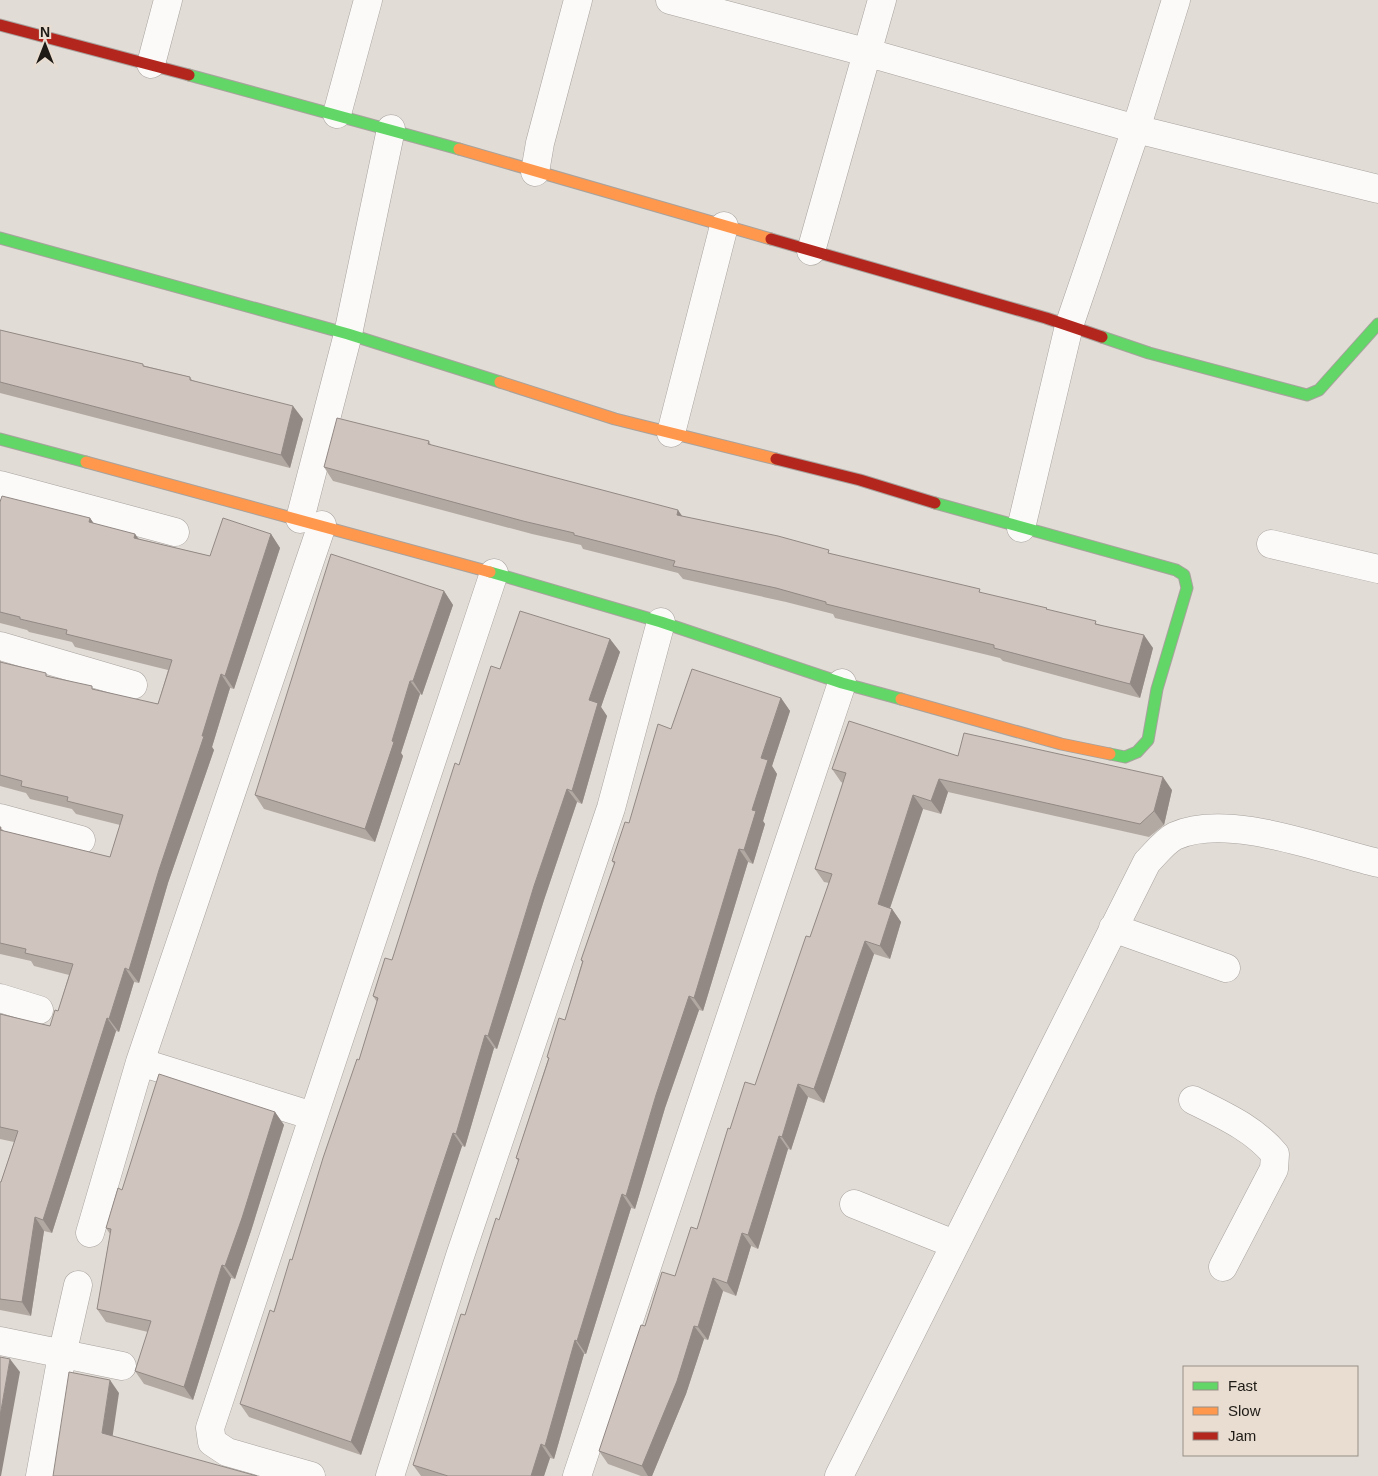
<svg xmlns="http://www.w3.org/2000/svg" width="1378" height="1476" font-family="Helvetica,sans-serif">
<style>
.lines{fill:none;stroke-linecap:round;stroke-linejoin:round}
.street-casing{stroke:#a7a29d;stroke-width:29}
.fast-casing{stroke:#a7a29d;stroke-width:13}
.slow-casing{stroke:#a7a29d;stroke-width:13}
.jam-casing{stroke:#a7a29d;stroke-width:13}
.street{stroke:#fbfaf9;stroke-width:28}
.fast{stroke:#63d668;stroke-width:11}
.slow{stroke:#ff974d;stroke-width:11}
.jam{stroke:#b3261e;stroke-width:11}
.wall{fill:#b3a9a3}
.shaded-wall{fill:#928985}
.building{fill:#d0c4be;stroke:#928985}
</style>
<rect width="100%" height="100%" fill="#e2dcd6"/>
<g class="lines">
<defs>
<path id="street" d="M 670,0 L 869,53 L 1136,129 L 1378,189
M 151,64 L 168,0
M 337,114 L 368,0
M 535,172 L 540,143 L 578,0
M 811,251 L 882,0
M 671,433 L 724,226
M 0,485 L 175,532
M 300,519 L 348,334 L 391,129
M 1021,528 L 1069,326 L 1136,129 L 1176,0
M 1271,544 L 1378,569
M 0,646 L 133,685
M 0,818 L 81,840
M 1113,928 L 1226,968
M 0,998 L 39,1010
M 140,1062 L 313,1116
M 1193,1100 C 1223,1115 1253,1128 1275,1154 L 1274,1169 L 1223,1267
M 854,1204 L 954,1244
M 90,1233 L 140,1062 L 322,525
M 0,1341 L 122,1366
M 40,1476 L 62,1355 L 78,1285
M 311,1476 L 227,1452 L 212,1442 L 210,1428 L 494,573
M 390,1476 L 460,1256 L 611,808 L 661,622
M 577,1476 L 842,683
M 839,1476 L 1147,862 C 1155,854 1165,841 1175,836 C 1228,812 1323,850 1378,863"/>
<path id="fast" d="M 189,75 L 459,149
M 0,238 L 348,334 L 500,382
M 1102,337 L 1149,353 L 1307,395 L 1319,390 L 1378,324
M 0,439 L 86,462
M 935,503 L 1176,570 L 1184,575 L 1187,588 L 1157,689 L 1148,740 L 1137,752 L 1125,757 L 1110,754
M 490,572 L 661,622 L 842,683 L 901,699"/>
<path id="slow" d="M 459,149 L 771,239
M 500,382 L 615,419 L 776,459
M 86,462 L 490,572
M 901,699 L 1061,744 L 1110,754"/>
<path id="jam" d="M 0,25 L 189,75
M 771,239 L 1046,318 L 1102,337
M 776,459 L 860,480 L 935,503"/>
</defs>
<!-- street casing -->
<use href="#street" class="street-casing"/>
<!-- fast casing -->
<use href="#fast" class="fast-casing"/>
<!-- slow casing -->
<use href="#slow" class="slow-casing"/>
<!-- jam casing -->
<use href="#jam" class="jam-casing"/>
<!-- street -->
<use href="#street" class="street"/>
<!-- fast -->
<use href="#fast" class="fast"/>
<!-- slow -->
<use href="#slow" class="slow"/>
<!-- jam -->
<use href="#jam" class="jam"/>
</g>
<!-- wall -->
<path class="wall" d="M 0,330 L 190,377 L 192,380 L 303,419 L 290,468 L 0,393 Z
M 429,441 L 431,445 L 682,516 L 1048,610 L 1098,624 L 1153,648 L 1140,698 L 1003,661 L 1000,658 L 835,618 L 833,614 L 786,602 L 683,579 L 678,573 L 583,549 L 581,545 L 532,534 L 333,481 L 324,467 Z
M 0,502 L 90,518 L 94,524 L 135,534 L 139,539 L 210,556 L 271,534 L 280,548 L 234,689 L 230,688 L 212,747 L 214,750 L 168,883 L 139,983 L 134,982 L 119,1032 L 116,1031 L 52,1233 L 44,1231 L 31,1316 L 0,1310 L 0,1182 L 1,1182 L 14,1142 L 0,1139 L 0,1014 L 50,1026 L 58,1011 L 69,975 L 34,966 L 31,961 L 0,954 L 0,827 L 4,831 L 110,857 L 120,825 L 76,814 L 72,809 L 30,799 L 26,793 L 0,786 L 0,660 L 2,663 L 95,690 L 158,704 L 168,670 L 75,647 L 72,642 L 29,632 L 27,630 L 0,623 Z
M 444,591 L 453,605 L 422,695 L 420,694 L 401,753 L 403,756 L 375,842 L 264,809 L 255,795 Z
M 610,639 L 620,652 L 601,707 L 607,716 L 582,804 L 577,802 L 544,900 L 497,1049 L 494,1048 L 465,1147 L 462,1146 L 445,1197 L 361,1455 L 249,1417 L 240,1404 L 292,1260 L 359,1060 L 377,1002 L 373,996 L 392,960 L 459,765 L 500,669 Z
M 781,698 L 790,711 L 772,766 L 777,774 L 763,821 L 765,824 L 753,864 L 748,862 L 703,1011 L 699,1010 L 665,1108 L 635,1209 L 631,1208 L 586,1354 L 584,1354 L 554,1459 L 550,1458 L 544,1476 L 421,1476 L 413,1465 L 465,1315 L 499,1220 L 518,1161 L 516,1158 L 548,1059 L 547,1057 L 565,1020 L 582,962 L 581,960 L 614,864 L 612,861 L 671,729 Z
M 958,756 L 1172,790 L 1164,825 L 1149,837 L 948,792 L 941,814 L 923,809 L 890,908 L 892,909 L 901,922 L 890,959 L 874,954 L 824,1103 L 808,1097 L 791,1150 L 788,1149 L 758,1249 L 751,1246 L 736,1296 L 723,1291 L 708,1340 L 704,1339 L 686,1394 L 652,1476 L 641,1476 L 608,1464 L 599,1451 L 645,1326 L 675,1276 L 697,1229 L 730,1129 L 755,1085 L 810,937 L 829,883 L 824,882 L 815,869 L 843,783 L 841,782 L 832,769 Z
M 275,1112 L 284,1125 L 251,1231 L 235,1279 L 231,1278 L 193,1400 L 144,1384 L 135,1371 L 148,1332 L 106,1322 L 97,1309 L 110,1234 L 106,1228 L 122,1190 Z"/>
<!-- shaded-wall -->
<path class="shaded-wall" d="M 293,406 L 303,419 L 290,468 L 281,455 Z
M 678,510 L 687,523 L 677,515 Z
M 90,518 L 99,531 L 89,522 Z
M 135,534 L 144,547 L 134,538 Z
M 271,534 L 280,548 L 234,689 L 225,676 Z
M 444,591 L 453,605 L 422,695 L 413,681 Z
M 1144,635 L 1153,648 L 1140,698 L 1130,684 Z
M 610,639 L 620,652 L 601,707 L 607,716 L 582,804 L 572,791 L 589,700 Z
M 221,674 L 230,688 L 212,747 L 214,750 L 168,883 L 139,983 L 129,970 L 159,870 Z
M 410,681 L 420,694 L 401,753 L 403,756 L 375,842 L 365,829 Z
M 781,698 L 790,711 L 772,766 L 777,774 L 763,821 L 765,824 L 753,864 L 744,850 L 752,810 L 761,758 Z
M 1163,777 L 1172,790 L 1164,825 L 1154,811 Z
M 939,779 L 948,792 L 941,814 L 931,801 Z
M 567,789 L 577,802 L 544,900 L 497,1049 L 488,1036 L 534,886 Z
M 913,795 L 923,809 L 887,917 L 878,904 Z
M 739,849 L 748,862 L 703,1011 L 694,998 Z
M 892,909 L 901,922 L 890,959 L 880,946 Z
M 865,941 L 874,954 L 824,1103 L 814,1089 Z
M 125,968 L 134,982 L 119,1032 L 109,1019 Z
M 689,996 L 699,1010 L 665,1108 L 635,1209 L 626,1196 L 656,1095 Z
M 107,1018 L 116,1031 L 52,1233 L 43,1220 Z
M 485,1035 L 494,1048 L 465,1147 L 456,1134 Z
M 798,1084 L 808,1097 L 791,1150 L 782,1137 Z
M 275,1112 L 284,1125 L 251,1231 L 235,1279 L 225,1266 Z
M 453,1133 L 462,1146 L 361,1455 L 351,1442 Z
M 779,1136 L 788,1149 L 758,1249 L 748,1235 Z
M 622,1194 L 631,1208 L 586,1354 L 577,1341 Z
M 35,1217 L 44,1231 L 31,1316 L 22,1302 Z
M 742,1233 L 751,1246 L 736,1296 L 727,1283 Z
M 222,1265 L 231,1278 L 193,1400 L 184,1387 Z
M 713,1278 L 723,1291 L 708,1340 L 698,1327 Z
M 694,1326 L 704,1339 L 686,1394 L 652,1476 L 648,1476 L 642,1466 Z
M 575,1340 L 584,1354 L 554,1459 L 545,1446 Z
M 10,1359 L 20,1372 L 1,1476 L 0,1476 L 0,1416 Z
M 110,1380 L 119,1393 L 111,1447 L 102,1433 Z
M 541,1444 L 550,1458 L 544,1476 L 531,1476 Z"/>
<!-- building -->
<path class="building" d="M 0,330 L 143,364 L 143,366 L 190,377 L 190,380 L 293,406 L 281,455 L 0,382 Z
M 337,418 L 429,441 L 428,444 L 678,510 L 677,515 L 778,536 L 829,550 L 828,553 L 980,589 L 979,592 L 1047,608 L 1046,609 L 1096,621 L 1095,624 L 1144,635 L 1130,684 L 994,648 L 994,645 L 826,604 L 826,602 L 776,588 L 673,566 L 675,561 L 574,535 L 574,533 L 523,521 L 324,467 Z
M 2,496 L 90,518 L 89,522 L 135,534 L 134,538 L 210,556 L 223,518 L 271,534 L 225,676 L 221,674 L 202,736 L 204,736 L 159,870 L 129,970 L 125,968 L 109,1019 L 107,1018 L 43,1220 L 35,1217 L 22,1302 L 0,1299 L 0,1182 L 1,1182 L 18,1131 L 0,1127 L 0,1014 L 50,1026 L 55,1010 L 58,1011 L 73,964 L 25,953 L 26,949 L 0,943 L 0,827 L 1,827 L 0,830 L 110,857 L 123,815 L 67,801 L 68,797 L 21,786 L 22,781 L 0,775 L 0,662 L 46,673 L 46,676 L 92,686 L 92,689 L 158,704 L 172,660 L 66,634 L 67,630 L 20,619 L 20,617 L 0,612 L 0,502 Z
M 331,554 L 444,591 L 413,681 L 410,681 L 392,741 L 394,742 L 365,829 L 255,795 Z
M 520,611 L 610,639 L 589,700 L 598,703 L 572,791 L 567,789 L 534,886 L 488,1036 L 485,1035 L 456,1134 L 453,1133 L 436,1184 L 351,1442 L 240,1404 L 270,1310 L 274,1312 L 290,1259 L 292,1260 L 323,1158 L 357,1059 L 359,1060 L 378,998 L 373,996 L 385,958 L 392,960 L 455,763 L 459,765 L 491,666 L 500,669 Z
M 692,669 L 781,698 L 761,758 L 768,760 L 752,810 L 756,811 L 744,850 L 739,849 L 694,998 L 689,996 L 656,1095 L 626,1196 L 622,1194 L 577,1341 L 575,1340 L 545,1446 L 541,1444 L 531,1476 L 448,1476 L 413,1465 L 461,1314 L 465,1315 L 496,1218 L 499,1220 L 519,1159 L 516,1158 L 549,1058 L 547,1057 L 559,1018 L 565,1020 L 583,961 L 581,960 L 615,862 L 612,861 L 625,822 L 629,823 L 658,724 L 671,729 Z
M 849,721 L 958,756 L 964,733 L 1163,777 L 1154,811 L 1140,824 L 939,779 L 931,801 L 913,795 L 878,904 L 892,909 L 880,946 L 865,941 L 814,1089 L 798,1084 L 782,1137 L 779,1136 L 748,1235 L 742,1233 L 727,1283 L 713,1278 L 698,1327 L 694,1326 L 677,1381 L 642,1466 L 599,1451 L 641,1325 L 645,1326 L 662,1272 L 675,1276 L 691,1227 L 697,1229 L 728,1128 L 730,1129 L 745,1082 L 755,1085 L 806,936 L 810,937 L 832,874 L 815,869 L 846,773 L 832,769 Z
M 159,1074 L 275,1112 L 242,1218 L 225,1266 L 222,1265 L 184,1387 L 135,1371 L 151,1321 L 97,1309 L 111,1229 L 106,1228 L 118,1188 L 122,1190 Z
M 0,1357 L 10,1359 L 0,1416 Z
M 69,1372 L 110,1380 L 102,1433 L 257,1476 L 53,1476 Z"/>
<!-- legend -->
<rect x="1183" y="1366" width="175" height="90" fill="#e8ddd0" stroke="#978f86"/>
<rect x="1193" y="1382" width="25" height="8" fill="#63d668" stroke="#978f86"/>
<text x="1228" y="1391" font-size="15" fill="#1e1a16">Fast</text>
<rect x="1193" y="1407" width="25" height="8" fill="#ff974d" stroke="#978f86"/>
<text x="1228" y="1416" font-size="15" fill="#1e1a16">Slow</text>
<rect x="1193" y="1432" width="25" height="8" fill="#b3261e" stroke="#978f86"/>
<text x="1228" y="1441" font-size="15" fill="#1e1a16">Jam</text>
<!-- north arrow -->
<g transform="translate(45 45)" stroke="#e8ddd0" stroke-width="4" paint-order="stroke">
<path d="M0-4L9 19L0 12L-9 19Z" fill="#1e1a16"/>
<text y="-8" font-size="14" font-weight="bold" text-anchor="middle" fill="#1e1a16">N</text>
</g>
</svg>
